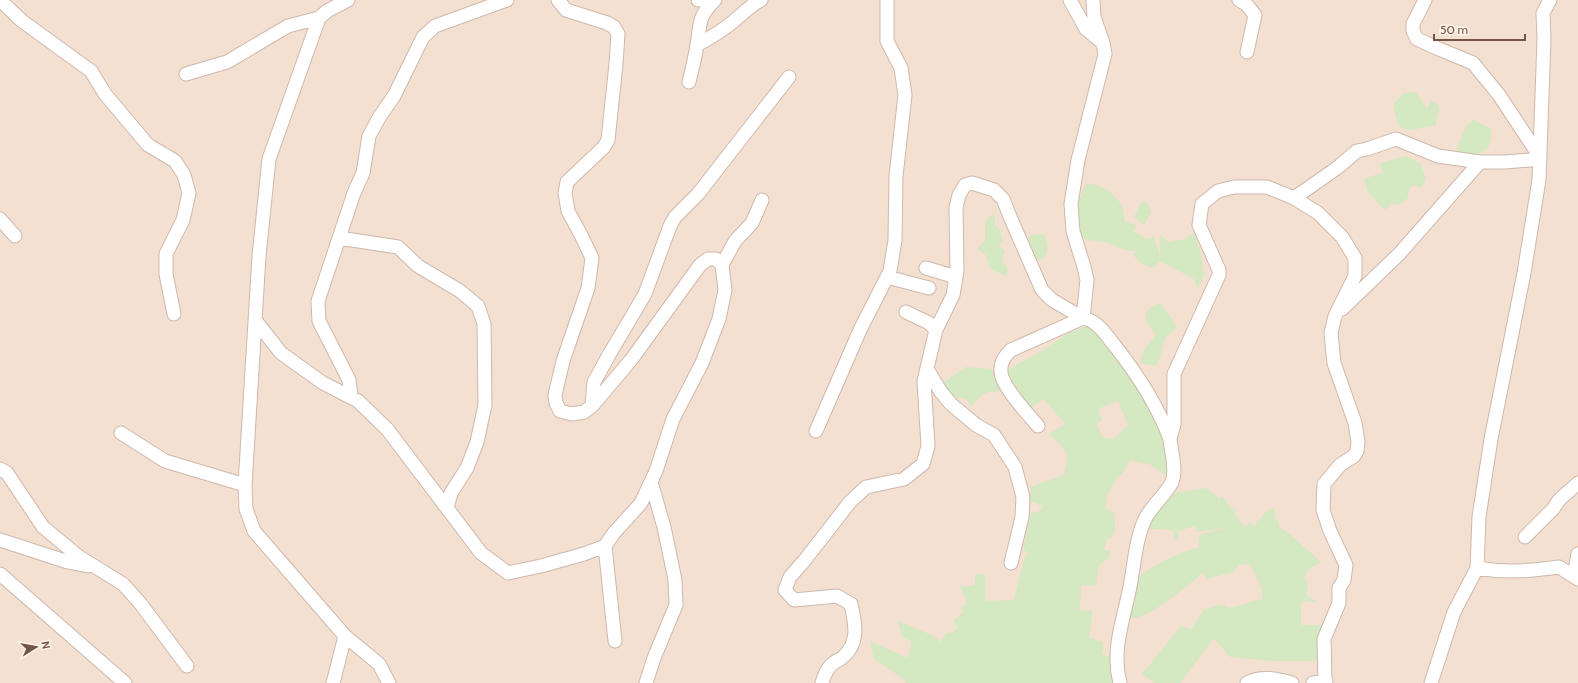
<svg xmlns="http://www.w3.org/2000/svg" width="1578" height="683" font-family="Cabin,sans-serif">
<style>
.residential{fill:#f3e0d1}
.green{fill:#d4e8c1;fill-rule:evenodd}
.lines{fill:none;stroke-linecap:round;stroke-linejoin:round}
.street-casing{stroke:#ceb8ac;stroke-width:15}
.street{stroke:#fff;stroke-width:13}
</style>
<rect width="100%" height="100%" fill="#fbefe2"/>
<!-- residential -->
<path class="residential" d="M 0,0 L 1578,0 L 1578,683 L 0,683 Z"/>
<!-- green -->
<path class="green" d="M 1416,92 L 1427,109 L 1431,101 L 1437,103 L 1439,110 L 1435,126 C 1424,125 1406,136 1399,125 C 1395,118 1394,111 1394,103 L 1404,93 Z
M 1471,118 L 1491,129 L 1491,139 L 1488,148 L 1472,157 L 1456,156 C 1457,144 1463,136 1466,125 L 1472,122 Z
M 1407,156 L 1421,164 L 1426,179 L 1421,188 L 1415,185 L 1409,189 L 1408,198 L 1399,205 L 1391,204 L 1385,210 L 1367,191 L 1364,179 L 1383,172 L 1380,163 Z
M 1086,184 C 1100,183 1117,194 1122,207 C 1124,212 1124,218 1125,223 L 1129,222 L 1137,226 L 1133,231 L 1139,234 L 1146,239 L 1154,237 L 1160,259 L 1160,235 L 1168,242 L 1186,239 L 1189,235 L 1194,234 L 1200,250 L 1204,275 L 1198,289 L 1194,279 L 1160,261 L 1153,268 L 1142,264 L 1132,254 L 1137,252 L 1122,249 L 1105,242 L 1088,240 L 1078,236 L 1073,214 Z
M 1146,201 L 1151,212 L 1144,225 L 1134,217 L 1141,202 Z
M 995,215 L 995,225 L 1000,230 L 1003,240 L 999,246 L 1005,251 L 1002,262 L 1007,267 L 1007,276 L 990,269 L 986,255 L 977,249 L 985,240 L 985,224 L 988,217 Z
M 1044,234 C 1048,244 1050,250 1043,259 L 1033,259 L 1027,240 L 1030,235 Z
M 1158,303 L 1163,305 C 1166,315 1174,316 1176,328 L 1165,338 L 1160,357 L 1156,366 L 1140,363 L 1143,352 L 1156,334 C 1145,321 1139,313 1158,303 Z
M 1090,325 L 1140,389 L 1165,436 L 1170,478 L 1149,464 L 1130,460 L 1122,474 L 1117,477 L 1106,497 L 1107,500 L 1105,507 L 1115,514 L 1115,531 L 1112,537 L 1107,539 L 1104,550 L 1110,551 L 1109,558 L 1099,565 L 1096,586 L 1081,585 L 1080,611 L 1091,610 L 1092,614 L 1089,638 L 1103,642 L 1102,654 L 1110,657 L 1113,683 L 905,683 L 906,681 L 874,659 L 870,641 L 908,658 L 911,641 L 902,637 L 898,621 L 934,636 L 940,642 L 947,633 L 952,633 L 957,628 L 954,620 L 963,613 L 962,608 L 967,603 L 960,587 L 975,585 L 975,574 L 985,574 L 986,601 L 1014,600 L 1023,563 L 1028,552 L 1023,550 L 1031,511 L 1037,513 L 1043,506 L 1030,501 L 1031,487 L 1063,475 C 1073,452 1065,450 1049,434 L 1065,424 L 1044,399 L 1031,408 L 1005,371 L 1040,352 L 1068,333 ZM 1118,401 L 1128,425 L 1113,439 L 1102,437 L 1097,424 L 1102,420 L 1098,410 L 1102,407 Z
M 966,367 L 991,369 L 1001,387 L 997,392 C 986,389 979,398 971,406 L 966,399 L 959,397 L 951,401 L 941,384 Z
M 1206,488 L 1218,497 L 1221,513 L 1219,498 L 1223,497 L 1231,509 L 1235,509 L 1236,517 L 1238,518 L 1242,524 L 1247,526 L 1250,522 L 1255,526 L 1257,521 L 1262,518 L 1262,515 L 1271,508 L 1274,509 L 1275,518 L 1279,524 L 1278,527 L 1286,531 L 1321,562 C 1312,568 1306,568 1305,579 L 1308,584 L 1306,595 L 1318,602 L 1301,601 L 1301,625 L 1327,625 L 1322,656 L 1313,661 L 1272,661 L 1230,657 L 1214,638 L 1180,683 L 1155,683 L 1142,674 L 1181,626 L 1191,629 L 1204,610 L 1222,604 L 1229,608 L 1262,599 C 1264,587 1255,575 1250,565 L 1240,564 L 1233,572 L 1207,579 L 1203,573 C 1189,584 1146,622 1129,618 L 1131,582 C 1152,566 1174,554 1199,547 L 1198,536 L 1201,534 L 1224,529 L 1225,531 L 1224,528 L 1197,532 L 1195,526 L 1178,531 L 1179,539 L 1175,540 L 1173,530 L 1150,529 L 1148,521 C 1166,491 1173,493 1206,488 Z"/>
<g class="lines">
<defs>
<path id="street" d="M 348,0 L 327,11 L 319,18 L 269,159 L 259,256 L 245,485 L 246,509 L 254,531 L 345,636 L 379,664 L 389,683
M 698,0 L 706,0
M 1093,0 L 1094,17 L 1103,43
M 1239,0 L 1246,4 L 1255,15 L 1247,52
M 0,2 L 2,2 L 22,21 L 91,71 L 105,94 L 148,145 L 175,161 L 184,175 L 189,193 L 183,220 L 166,254 L 166,274 L 174,314
M 697,45 C 710,38 723,30 734,21 C 743,14 750,5 761,0
M 186,74 L 227,62 L 288,26 L 319,18
M 689,82 C 692,70 695,58 697,45 C 701,22 697,18 715,0
M 1294,198 L 1337,168 L 1357,151 L 1367,149 L 1396,139 L 1438,156 L 1480,162 L 1505,162 L 1530,160 L 1540,157 L 1499,95 L 1473,63 L 1439,49 L 1417,39 L 1413,31 L 1413,24 L 1425,0
M 0,219 L 15,236
M 339,238 L 398,247 L 418,266 L 460,291 L 478,306 L 484,324 L 485,405 L 477,442 L 467,468 L 451,493 L 447,508
M 722,265 L 735,241 L 752,223 L 762,200
M 926,268 L 956,277
M 887,277 L 929,288
M 1342,309 L 1400,253 L 1480,162
M 906,312 L 929,323 L 936,330
M 255,320 L 281,353 L 323,383 L 358,401 L 387,429 L 481,553 L 508,573 L 541,566 L 584,554 L 605,546 L 614,533 L 641,503 L 656,471 L 673,419 L 702,363 L 719,319 L 725,290 L 722,265 L 716,259 L 708,259 L 700,265 L 631,360 L 592,406 L 584,412 L 572,414 L 560,411 L 556,403 L 555,395 L 563,361 L 588,288 L 592,258 L 581,235 L 568,211 L 565,193 L 567,182 L 604,147 L 608,140 L 616,64 L 618,34 L 614,27 L 607,23 L 566,10 L 558,0
M 927,369 L 941,392 L 951,404 L 976,425 L 994,435 L 1015,467 L 1023,497 L 1022,517 L 1011,563
M 351,397 L 349,380 L 319,321 L 318,301 L 354,193 L 363,173 L 369,136 L 380,116 L 394,96 L 423,37 L 435,26 L 507,0
M 592,406 L 594,382 L 610,353 L 645,294 L 670,226 L 675,217 L 698,194 L 789,77
M 1038,426 C 1029,415 1001,386 1001,372 C 1000,362 1005,356 1011,350 L 1083,318 C 1098,321 1106,335 1115,346 C 1138,375 1157,404 1170,439 L 1174,424 L 1174,374 L 1219,275 L 1219,270 L 1199,225 L 1202,204 L 1218,191 L 1234,187 L 1267,187 L 1294,198 L 1318,213 L 1342,237 L 1355,258 L 1355,276 L 1335,316 L 1331,333 L 1334,363 L 1355,423 L 1358,442 L 1357,451 L 1354,456 L 1340,465 L 1324,484 L 1323,510 L 1330,531 L 1346,565 L 1344,580 L 1339,588 L 1339,603 L 1324,639 L 1325,683
M 816,431 L 860,330 L 890,271 L 895,240 L 896,176 L 905,95 L 901,68 L 887,41 L 887,0
M 121,433 L 165,461 L 245,485
M 0,469 L 7,473 L 43,527 L 78,556 L 123,584 L 140,603 L 187,666
M 1525,537 L 1553,509 L 1559,500 L 1578,483
M 0,540 L 68,562 L 88,566
M 605,546 L 615,641
M 1477,568 C 1506,573 1530,571 1559,567 L 1578,579
M 0,574 L 125,683
M 1574,575 L 1578,554
M 333,683 L 345,636
M 646,683 L 654,658 L 676,605 L 675,580 L 664,527 L 651,482
M 822,683 C 825,674 827,667 835,662 C 838,660 841,659 843,657 C 860,642 855,623 851,604 L 837,596 L 794,600 L 785,590 L 790,577 L 804,561 L 850,502 L 866,487 L 904,479 L 923,464 L 928,446 L 924,381 L 936,330 L 953,295 L 957,271 L 956,208 L 959,195 L 965,185 L 972,183 L 994,190 L 1003,199 L 1011,219 L 1042,290 L 1052,300 L 1083,318 L 1087,280 L 1084,267 L 1073,231 L 1071,204 L 1078,160 L 1105,54 L 1103,43 L 1086,29 L 1070,0
M 1120,683 C 1110,646 1127,612 1132,575 C 1135,556 1137,537 1145,519 C 1151,507 1167,493 1172,482 C 1177,470 1171,452 1170,439
M 1247,683 C 1262,675 1277,679 1292,683
M 1313,683 L 1326,681
M 1431,683 L 1454,612 L 1477,568 L 1479,517 L 1491,439 L 1524,273 L 1539,180 L 1544,39 L 1543,13 L 1550,0"/>
</defs>
<!-- street casing -->
<use href="#street" class="street-casing"/>
<!-- street -->
<use href="#street" class="street"/>
</g>
<!-- north arrow -->
<g transform="translate(36 647) rotate(79)" stroke="#fff4e8" stroke-width="3" paint-order="stroke">
<path d="M0-3L7 15L0 10L-7 15Z" fill="#725449"/>
<text y="-6" font-size="11" font-weight="bold" text-anchor="middle" fill="#725449">N</text>
</g>
<!-- scale -->
<path d="M1434 34v6h91v-6" fill="none" stroke="#725449" stroke-width="2"/>
<text x="1440" y="34" font-size="12" fill="#725449" stroke="#fff4e8" stroke-width="3" paint-order="stroke">50 m</text>
</svg>
